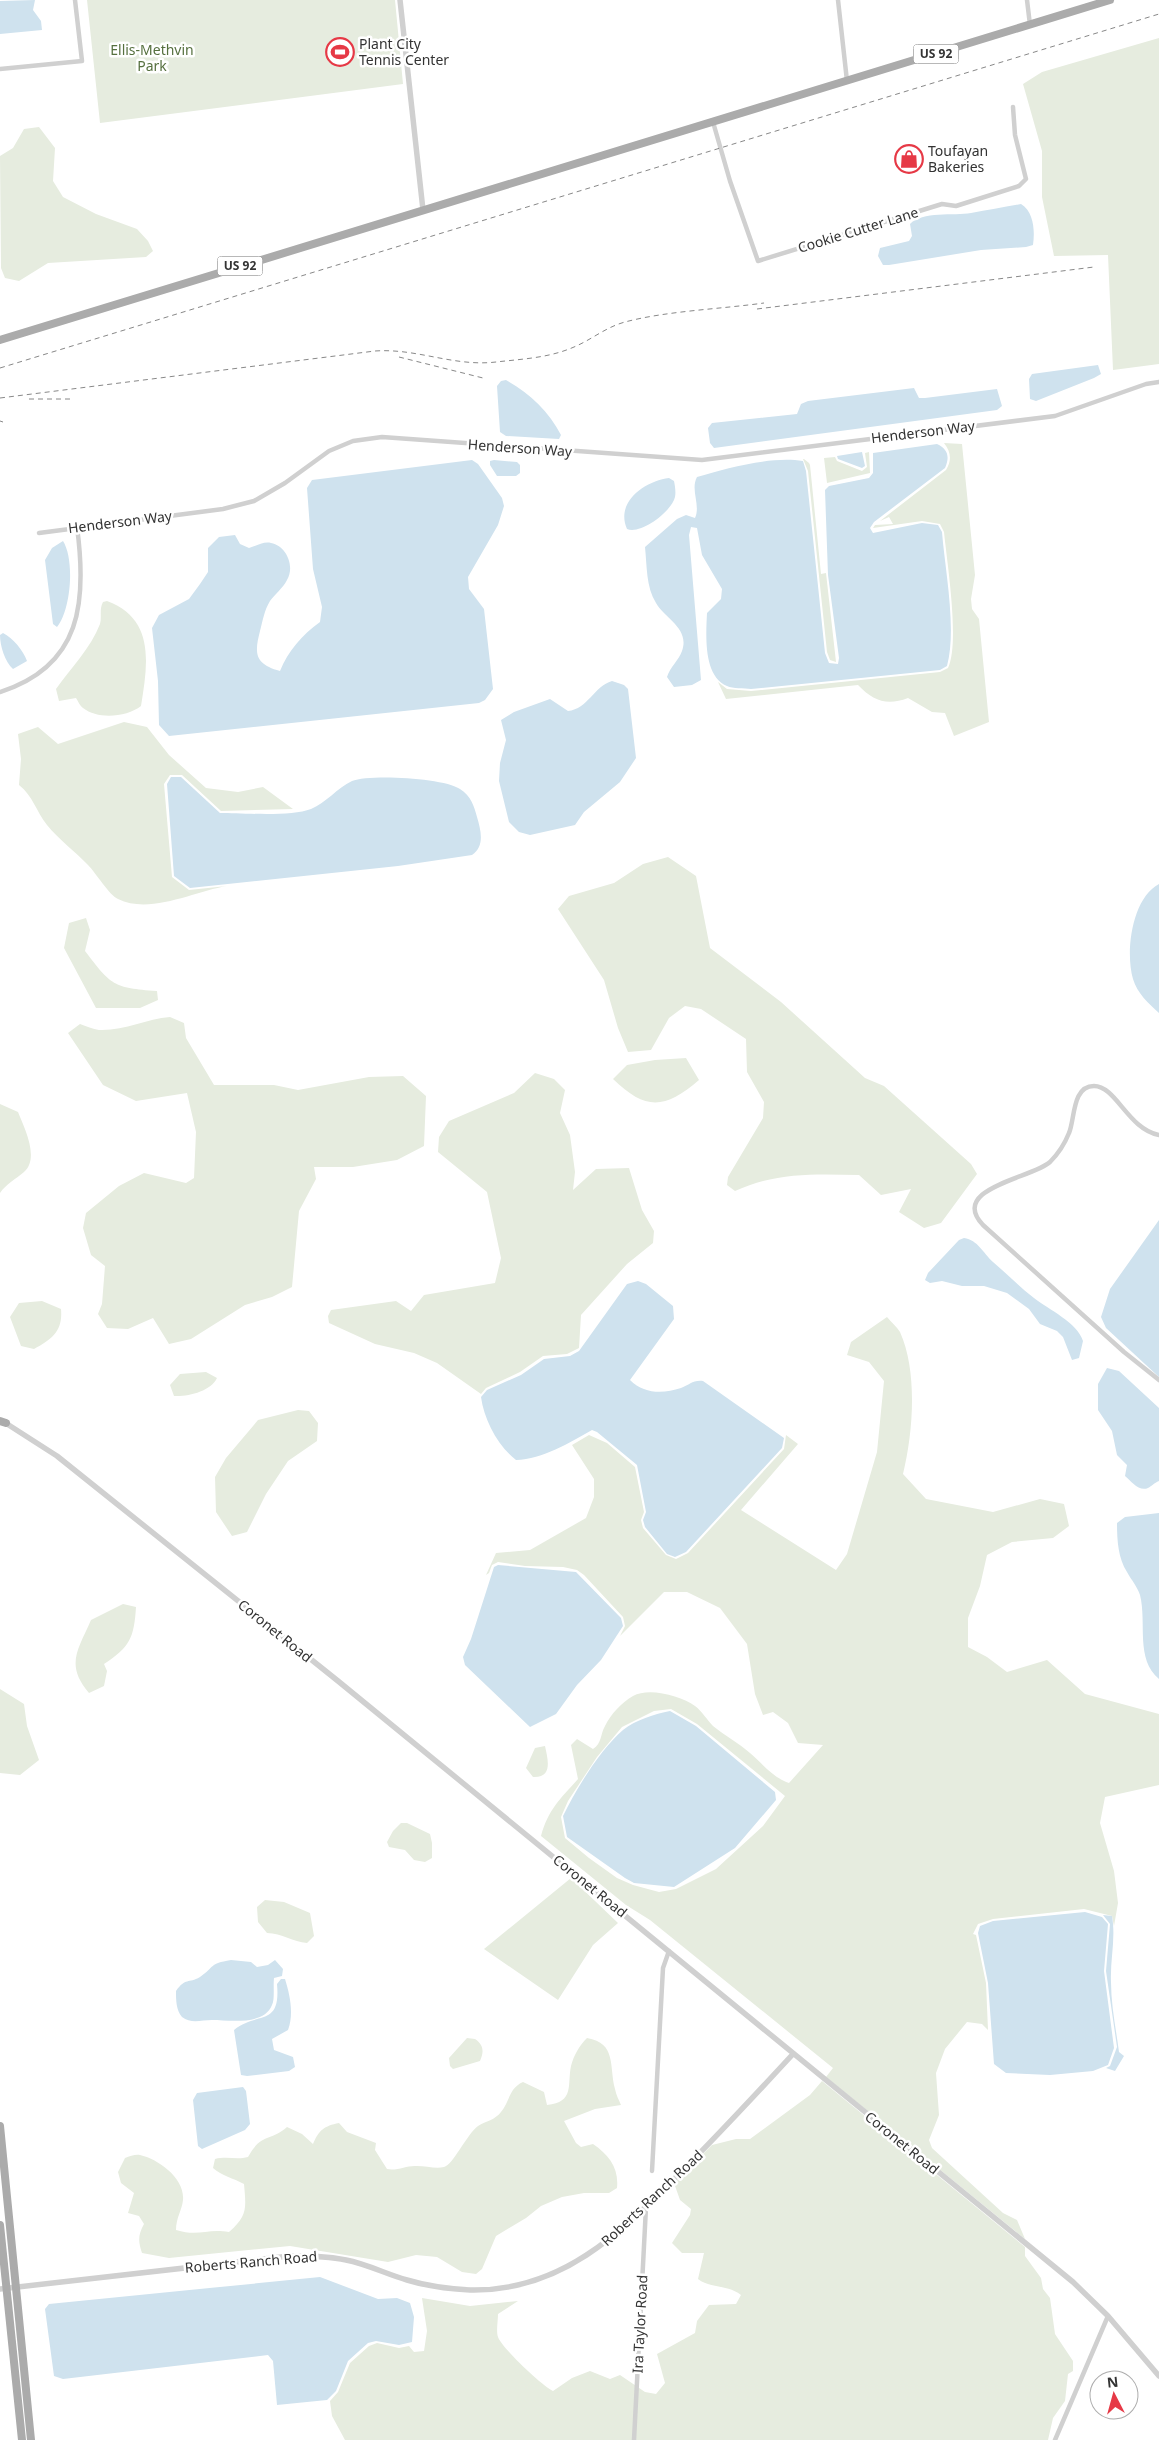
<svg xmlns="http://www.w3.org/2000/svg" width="1159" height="2440" font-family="'Noto Sans',sans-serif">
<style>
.green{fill:#e6ecdf;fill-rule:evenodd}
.water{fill:#cfe2ee}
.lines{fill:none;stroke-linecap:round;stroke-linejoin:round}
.minor{stroke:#d0d0d0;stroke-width:4.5}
.tertiary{stroke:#d0d0d0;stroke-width:5.5}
.primary{stroke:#ababab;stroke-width:8}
.rail{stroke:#888;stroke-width:1;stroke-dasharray:5 4;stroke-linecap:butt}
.labels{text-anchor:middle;stroke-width:5;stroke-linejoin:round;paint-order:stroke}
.shield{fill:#fff;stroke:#707070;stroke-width:1}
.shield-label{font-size:12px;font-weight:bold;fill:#333}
.poi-label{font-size:14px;fill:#333;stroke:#fff;text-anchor:start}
.park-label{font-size:14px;fill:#56703f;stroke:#fff}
.street-label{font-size:14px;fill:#333;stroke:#fff}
</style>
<rect width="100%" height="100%" fill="#fff"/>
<!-- green -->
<path class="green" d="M 87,0 L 395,0 L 403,84 L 100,123 Z
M 1159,38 L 1159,364 L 1113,370 L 1108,255 L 1054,256 L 1042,197 L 1042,151 L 1023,84 L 1042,72 Z
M 39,127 L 55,148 L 53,181 L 63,197 L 96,214 L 137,229 L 148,241 L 153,251 L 146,257 L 48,263 L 19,281 L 5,278 L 1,268 L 0,156 L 13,148 L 24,129 Z
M 944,443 L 962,444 L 975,575 L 971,599 L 972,609 L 979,619 L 989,722 L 954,736 L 945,713 L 932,712 L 908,698 C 887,706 873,701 858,685 L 726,699 L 718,682 L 727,689 L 751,691 L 940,672 L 948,668 C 960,643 947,562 944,532 L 940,524 L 922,521 L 873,528 L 875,525 L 893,524 L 889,517 L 880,521 L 946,470 C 952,460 951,452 944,443 Z
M 869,452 L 870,473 L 827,483 L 824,458 L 835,457 L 837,461 L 862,471 L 867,467 L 865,453 Z
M 803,459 L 804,459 L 809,463 L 810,465 L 821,574 L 826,573 L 836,662 L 830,660 L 827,652 L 808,471 Z
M 107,601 C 155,619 148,663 141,706 C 127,717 98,720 83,708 C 80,706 78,701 76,698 L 59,701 L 56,689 C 70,669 91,648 100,624 C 102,617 99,609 103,602 Z
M 124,722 L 147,727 L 169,755 L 206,788 L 238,792 L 263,787 L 293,809 L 221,811 L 182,775 L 170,775 L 164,784 L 172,877 L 189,890 L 227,886 C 195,891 150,915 118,899 C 109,895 96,873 88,865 C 75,851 59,840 47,825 C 36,811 33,796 19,785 L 21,759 L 18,734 L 38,727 L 58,744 Z
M 668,857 L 696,876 L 710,948 L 781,1002 L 865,1078 L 884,1086 L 971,1164 L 977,1174 L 941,1223 L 924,1228 L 899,1212 L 911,1189 L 881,1195 L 859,1175 C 816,1174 775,1172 735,1191 L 727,1185 L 728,1177 L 763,1118 L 764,1102 L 747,1072 L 746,1039 L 701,1009 L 685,1006 L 669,1018 L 651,1050 L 628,1052 L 618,1028 L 604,980 L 558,909 L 569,896 L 614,883 L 643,864 Z
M 86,918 L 90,930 L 85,951 C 111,985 113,988 157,991 L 158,1000 L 140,1008 L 96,1008 L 64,948 L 69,923 Z
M 170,1017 L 184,1023 L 186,1038 L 214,1085 L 274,1085 L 298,1090 L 369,1077 L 403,1076 L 426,1096 L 424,1146 L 397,1160 L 353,1167 L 314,1167 L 316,1179 L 299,1211 L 292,1287 L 272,1297 L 245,1305 L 191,1339 L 169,1344 L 153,1318 L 128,1329 L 107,1328 L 98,1314 L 102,1304 L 105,1266 L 91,1255 L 83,1228 L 86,1213 L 119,1186 L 144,1173 L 186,1183 L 194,1178 L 196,1132 L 187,1093 L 136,1101 L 103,1085 L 68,1033 L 80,1024 C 86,1026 93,1029 99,1030 C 124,1031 146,1019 170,1017 Z
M 686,1058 L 699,1080 C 665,1109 646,1111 613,1079 L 627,1065 L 655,1060 Z
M 535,1073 L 554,1079 L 565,1090 L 560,1113 L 570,1135 L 575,1172 L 573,1190 L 596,1169 L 629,1168 L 642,1210 L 654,1231 L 653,1243 L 627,1264 L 581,1315 L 579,1348 L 567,1354 L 543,1356 L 520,1372 L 486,1388 L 481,1394 L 437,1363 L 414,1353 L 375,1344 L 329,1323 L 328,1316 L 331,1310 L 396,1301 L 411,1311 L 424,1295 L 495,1283 L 501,1258 L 487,1192 L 438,1152 L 439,1137 L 449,1121 L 514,1093 Z
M 0,1104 L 18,1112 C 24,1127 40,1158 24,1172 C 16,1179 6,1184 0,1193 Z
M 42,1301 L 61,1309 C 63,1331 52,1339 34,1349 L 21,1346 L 10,1317 L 19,1303 Z
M 887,1317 C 891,1322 897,1327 900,1332 C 918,1372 913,1433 903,1474 L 926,1499 L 993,1512 L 1040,1499 L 1064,1504 L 1069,1526 L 1053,1538 L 1012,1542 L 987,1555 L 980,1586 L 968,1618 L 968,1647 L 987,1657 L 1007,1672 L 1047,1660 L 1085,1694 L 1159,1714 L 1159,1785 L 1105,1797 L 1100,1823 L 1114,1871 L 1118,1903 L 1114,1926 L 1112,1916 L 1084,1909 L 993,1919 L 978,1924 L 973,1934 L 976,1935 L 986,1983 L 988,2030 L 982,2024 L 967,2022 L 945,2049 L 936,2073 L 939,2115 L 929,2140 L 932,2148 L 1003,2213 L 1017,2220 L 1025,2239 L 826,2077 L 833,2068 L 650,1920 L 626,1905 L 541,1836 C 548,1810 560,1799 578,1779 L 571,1745 L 577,1739 L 593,1749 C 602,1743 600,1735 605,1726 C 611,1714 621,1703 633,1696 C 649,1687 681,1696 695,1706 C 702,1711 707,1720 713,1726 C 725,1736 739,1743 750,1753 C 763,1764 772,1777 789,1783 L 823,1745 L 798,1743 L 788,1723 L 773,1712 L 763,1715 L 755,1694 L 747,1644 L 720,1608 L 687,1592 L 664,1592 L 620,1636 L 625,1626 L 623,1617 L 584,1575 L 577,1570 L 563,1567 L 525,1566 L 498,1562 L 492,1565 L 489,1573 L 486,1575 L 496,1553 L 530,1550 L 586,1518 L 594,1497 L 594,1479 L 572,1445 L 589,1435 L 607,1443 L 635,1467 L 644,1512 L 641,1520 L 643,1528 L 666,1555 L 676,1559 L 688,1553 L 784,1449 L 786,1435 L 798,1444 L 741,1510 L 836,1570 L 847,1554 L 877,1452 L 884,1381 L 869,1362 L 847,1355 L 851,1342 ZM 671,1709 L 697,1724 L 785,1796 L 763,1826 L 716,1869 L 676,1889 L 659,1892 L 633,1885 L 617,1878 L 589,1858 L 565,1838 L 561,1817 L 568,1801 L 597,1757 L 622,1727 L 654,1711 Z
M 206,1372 L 217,1378 C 211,1391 188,1397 174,1396 L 170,1385 L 180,1374 Z
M 298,1410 L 309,1411 L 318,1423 L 317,1441 L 288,1461 L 266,1494 L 247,1532 L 232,1536 L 216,1512 L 215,1477 L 226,1458 L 258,1420 Z
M 123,1604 L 136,1607 C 134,1638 130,1647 104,1664 L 107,1671 L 104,1686 L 89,1693 C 65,1665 78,1650 91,1620 Z
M 0,1689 L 24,1704 L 27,1726 L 39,1760 L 20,1775 L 0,1773 Z
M 545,1746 C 548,1760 553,1778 533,1777 L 526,1768 L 535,1748 Z
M 401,1823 L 407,1823 L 430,1834 L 432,1843 L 432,1858 L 425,1862 L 414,1860 L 405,1850 L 389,1847 L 387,1842 L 393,1831 Z
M 571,1878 L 618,1923 L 593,1945 L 558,2000 L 484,1949 Z
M 265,1900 L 284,1902 L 310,1913 L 314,1936 L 307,1943 C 293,1942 282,1933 267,1933 L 258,1922 L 257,1907 Z
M 467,2038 L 475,2039 C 484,2045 484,2052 480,2061 L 453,2069 L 450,2066 L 449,2058 Z
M 587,2038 C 617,2043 609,2067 615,2089 C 616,2095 619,2100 621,2105 L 595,2109 L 564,2121 L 576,2143 L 581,2147 L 593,2144 C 609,2155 619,2168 617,2188 L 609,2193 L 584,2193 L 562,2197 L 541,2206 L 526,2218 L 496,2236 L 482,2269 L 476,2274 L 462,2272 L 437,2257 L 416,2255 L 388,2262 L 290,2246 L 169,2258 L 142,2253 C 138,2241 138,2235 144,2224 L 139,2216 L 128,2213 L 134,2193 L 121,2183 L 118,2172 L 125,2158 C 130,2156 136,2154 140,2155 C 158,2159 185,2178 183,2200 C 182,2210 176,2218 176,2230 C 199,2237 207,2228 229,2232 C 248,2215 246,2208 244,2184 C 233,2178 222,2176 213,2168 L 215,2159 C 227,2156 237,2160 248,2157 C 262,2132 270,2142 287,2127 L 302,2134 L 313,2144 C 319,2130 324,2126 339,2123 L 347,2132 L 376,2143 L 375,2150 L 387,2169 C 398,2171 407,2165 417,2166 C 426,2166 436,2169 444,2167 C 453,2165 467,2134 478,2126 C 486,2121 495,2120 501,2112 C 510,2101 509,2088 523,2082 L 544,2092 L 547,2105 C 575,2102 567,2085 571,2066 C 574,2055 579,2046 587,2038 Z
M 822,2081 L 1025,2247 L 1025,2256 L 1041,2278 L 1043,2289 L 1050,2298 L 1055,2334 L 1073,2361 L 1073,2371 L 1068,2374 L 1065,2401 L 1053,2418 L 1048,2440 L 345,2440 L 332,2416 L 330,2401 L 338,2392 L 350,2363 L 369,2346 L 377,2343 L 399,2348 L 409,2346 L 414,2352 L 424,2351 L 427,2331 L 422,2298 L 470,2306 L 518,2301 L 498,2314 C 498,2321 496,2331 498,2337 C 502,2348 542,2386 553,2391 L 572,2378 L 590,2371 L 610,2379 L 620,2375 L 645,2392 L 656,2394 L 665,2383 L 657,2354 L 695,2333 L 697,2321 L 709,2305 L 736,2304 L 741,2295 C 727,2284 711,2289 698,2279 L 704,2253 L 682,2253 L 672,2243 L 690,2215 L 691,2209 L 680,2200 L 674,2183 L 712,2145 L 736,2139 L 750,2139 L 810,2095 Z"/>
<!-- water -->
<path class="water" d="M 35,0 L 33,10 L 41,21 L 42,30 L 0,34 L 0,1 Z
M 1021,204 C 1034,212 1035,231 1033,245 L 1026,247 L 981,250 L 889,265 L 883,265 L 878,256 L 880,248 L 909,241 L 912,236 L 910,224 C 922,211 954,216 971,213 C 988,210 1005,207 1021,204 Z
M 1098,365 L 1101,374 L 1094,378 L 1036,401 L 1030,399 L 1029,379 L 1032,374 Z
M 506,380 C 529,393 549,411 561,435 L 559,439 L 506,436 L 500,432 L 497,386 L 501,381 Z
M 914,388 L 919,398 L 925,398 L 997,389 L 1002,406 L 997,410 L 714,448 L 710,443 L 708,428 L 712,423 L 797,414 L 801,404 L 808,401 Z
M 937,444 C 948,449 950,457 945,468 L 874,522 L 870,528 L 873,533 L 922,523 L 938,525 L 942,532 C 945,570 957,629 947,666 L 940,670 L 751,689 C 744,688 733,689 727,686 C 703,676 706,635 707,613 L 721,599 L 722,589 L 702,555 L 697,528 L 691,527 L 689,535 L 701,680 L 692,685 L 674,687 L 667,677 C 670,667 679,660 682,651 C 690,628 665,619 656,603 C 646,587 647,566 645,547 L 677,519 L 686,515 L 695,518 C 701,505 690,490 697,477 C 727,468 771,456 803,461 L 806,471 L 825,653 L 829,663 L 838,664 L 839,658 L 828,575 L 825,490 L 829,486 L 869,478 L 873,473 L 873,453 Z
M 862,452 L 865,466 L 862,468 L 838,459 L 837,456 Z
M 472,460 L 478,464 L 502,498 L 504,506 L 498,525 L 468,577 L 469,589 L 484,609 L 493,689 L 485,700 L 479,703 L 169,736 L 159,725 L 158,681 L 152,628 L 159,615 L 189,599 L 200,584 L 208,572 L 208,548 L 219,537 L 235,535 L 240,544 L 249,548 C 256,546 264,541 271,543 C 287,546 295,567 287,580 C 283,588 275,594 270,601 C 264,611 263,620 260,631 C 254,654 255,664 280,671 C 288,651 302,635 320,622 L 322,607 L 313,569 L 307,488 L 312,480 Z
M 494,460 L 517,462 L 520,465 L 520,473 L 516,476 L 497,476 L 490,465 L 490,461 Z
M 669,478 L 674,481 C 675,486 676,492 675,497 C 672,511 641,535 627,529 C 615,502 645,481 669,478 Z
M 63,541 C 75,560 71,610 57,627 L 53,624 L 45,560 L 52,548 Z
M 3,633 C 13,638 23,650 27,661 L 13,669 C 5,662 0,646 0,635 Z
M 612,681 L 624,685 L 628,689 L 636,758 L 620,782 L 584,812 L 575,825 L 530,835 L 519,832 L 509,822 L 499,781 L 500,763 L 506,740 L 501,720 L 514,712 L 550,699 L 568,711 C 588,709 594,686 612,681 Z
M 171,777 L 181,777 L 220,813 C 243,813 291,817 311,809 C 326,803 337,788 352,781 C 370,774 444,778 460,789 C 471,796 474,806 477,817 C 481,831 485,846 472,855 L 398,866 L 190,888 L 174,876 L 167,784 Z
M 1159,884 L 1159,1013 C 1149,1004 1137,993 1133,979 C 1125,952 1132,898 1159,884 Z
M 1159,1220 L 1159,1377 L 1106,1328 L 1101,1317 L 1110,1289 Z
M 964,1238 C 978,1240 983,1253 993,1262 C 1007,1274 1020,1287 1034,1298 C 1049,1310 1077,1322 1083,1341 L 1079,1358 L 1072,1360 L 1063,1337 L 1057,1331 L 1040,1324 L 1029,1309 L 1007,1293 L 984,1286 L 962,1286 L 942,1281 L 930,1283 L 925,1280 L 928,1273 L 959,1240 Z
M 638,1281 L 646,1284 L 673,1306 L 674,1319 L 630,1380 C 644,1394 663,1394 681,1388 C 690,1385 692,1380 703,1381 L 784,1438 L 782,1448 L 686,1552 L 675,1557 L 667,1554 L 645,1527 L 643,1520 L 646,1512 L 637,1465 L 597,1432 L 592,1430 C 569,1443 543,1459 516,1460 C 498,1446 484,1420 481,1397 L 487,1390 L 521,1375 L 544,1359 L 570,1356 L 579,1351 L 627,1284 Z
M 1107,1368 L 1119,1371 L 1159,1408 L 1159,1481 C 1154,1483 1152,1486 1148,1488 C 1139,1492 1131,1481 1125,1476 L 1127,1465 L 1117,1455 L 1112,1431 L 1098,1410 L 1098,1384 Z
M 1159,1513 L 1159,1679 C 1135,1659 1147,1623 1140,1595 C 1137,1586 1132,1581 1127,1572 C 1118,1558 1117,1540 1117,1523 L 1125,1517 Z
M 498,1565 L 576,1572 L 621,1618 L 623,1626 L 601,1660 L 577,1685 L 556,1714 L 530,1727 L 465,1665 L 463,1657 L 471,1639 L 494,1567 Z
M 670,1711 L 696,1726 L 775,1792 L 776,1800 L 735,1848 L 674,1887 L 634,1883 L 625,1878 L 567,1837 L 563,1816 C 576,1789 600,1750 623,1730 C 635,1720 655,1714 670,1711 Z
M 1085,1912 L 1102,1917 L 1108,1924 L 1104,1971 L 1114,2048 L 1108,2065 L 1093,2071 L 1050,2075 L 1006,2073 L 994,2064 L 988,1983 L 978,1933 L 980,1926 L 993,1921 Z
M 1103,1915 L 1112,1916 C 1116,1939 1110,1959 1111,1982 C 1111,2005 1116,2029 1119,2052 L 1124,2056 L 1115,2071 L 1106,2068 L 1110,2066 L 1117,2047 L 1106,1971 L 1110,1924 Z
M 231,1960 L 251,1962 L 257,1967 L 268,1965 L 275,1960 L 283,1969 L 282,1976 L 274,1978 C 273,1986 275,1999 272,2005 C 264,2026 229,2020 212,2020 C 201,2020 191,2024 182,2017 C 176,2010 176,2000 176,1991 C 186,1977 188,1984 200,1977 C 216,1966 208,1964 231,1960 Z
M 281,1979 L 285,1979 C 290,1995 294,2014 288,2030 L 272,2039 L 274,2050 L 293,2057 L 295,2067 L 289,2071 L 247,2076 L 241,2075 L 234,2030 C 257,2011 281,2028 277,1984 Z
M 243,2087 L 246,2091 L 250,2124 L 245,2130 L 202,2149 L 198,2146 L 193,2100 L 197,2093 Z
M 320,2277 L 378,2299 L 397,2298 L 410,2303 L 414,2317 L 412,2342 L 399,2345 L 376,2341 L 368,2343 L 348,2361 L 336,2391 L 327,2400 L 277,2405 L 273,2361 L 268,2355 L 63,2379 L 54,2376 L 45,2309 L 49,2304 Z"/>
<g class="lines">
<!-- minor -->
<path class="minor" d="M 838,0 L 847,81
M 1027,0 L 1030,25
M 0,69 L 82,61 L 75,0
M 713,122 L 730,181 L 758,261 L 942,204 L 956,206 L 1019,186 L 1026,179 L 1015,135 L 1013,107
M 39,533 L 223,509 L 254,501 L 285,483 L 329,451 L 353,441 L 382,437 L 702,460 L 1055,416 L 1146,384 L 1159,382
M 0,692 C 82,666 87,601 77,527
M 1159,1135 C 1128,1129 1116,1086 1094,1086 C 1072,1086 1075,1119 1069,1133 C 1065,1143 1058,1154 1050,1162 C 1033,1178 948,1188 983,1225 L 1124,1352 L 1159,1380
M 652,2171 L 663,1968 L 669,1951
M 634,2440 L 646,2207
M 1055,2440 L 1108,2316"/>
<!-- tertiary -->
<path class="tertiary" d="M 400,0 L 423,210
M 4,1422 L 57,1456 L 338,1681 L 1073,2282 L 1108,2316 L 1159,2376
M 0,2289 L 290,2256 C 309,2256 327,2256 346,2260 C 367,2264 386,2274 407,2280 C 427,2286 449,2289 470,2290 C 564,2292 623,2230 684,2169 C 721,2132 757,2093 793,2054"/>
<!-- primary -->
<path class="primary" d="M 0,340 L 1110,0
M 0,1421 L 6,1423
M 0,2126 L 31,2440
M 0,2225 L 22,2440"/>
<!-- rail -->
<path class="rail" d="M 757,309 L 1094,267
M 399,357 L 483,378
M 0,368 L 1159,14
M 0,398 L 375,351 C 417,348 454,367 496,362 C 522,359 549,358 574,347 C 591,340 606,327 625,322 C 666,311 721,309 764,303
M 29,399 L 71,399
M 0,421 L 3,422"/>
</g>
<!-- icons -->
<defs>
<symbol id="stadium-ring" viewBox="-11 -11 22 22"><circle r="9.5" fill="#fff" stroke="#e63946" stroke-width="1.5"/><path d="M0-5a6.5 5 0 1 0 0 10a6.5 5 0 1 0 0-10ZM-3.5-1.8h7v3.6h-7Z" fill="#e63946"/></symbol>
<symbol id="shop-ring" viewBox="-11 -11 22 22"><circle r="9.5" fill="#fff" stroke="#e63946" stroke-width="1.5"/><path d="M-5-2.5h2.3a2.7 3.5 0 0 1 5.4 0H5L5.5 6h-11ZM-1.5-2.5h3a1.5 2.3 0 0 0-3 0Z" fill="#e63946"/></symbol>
</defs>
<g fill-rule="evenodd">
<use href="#stadium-ring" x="324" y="36" width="32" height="32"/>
<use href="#shop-ring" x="893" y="143" width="32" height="32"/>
</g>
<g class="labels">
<!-- shield labels -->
<g class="shield">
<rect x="913.5" y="44.5" width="45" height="19" rx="4"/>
<rect x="217.5" y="256.5" width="45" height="19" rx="4"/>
</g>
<g class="shield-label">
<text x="936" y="58">US 92</text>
<text x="240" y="270">US 92</text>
</g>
<!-- poi labels -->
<g class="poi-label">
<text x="359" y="49">Plant City<tspan x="359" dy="16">Tennis Center</tspan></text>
<text x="928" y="156">Toufayan<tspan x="928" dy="16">Bakeries</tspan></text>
</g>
<!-- park labels -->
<g class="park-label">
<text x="152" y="55">Ellis-Methvin<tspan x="152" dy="16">Park</tspan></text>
</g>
<!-- street labels -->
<g class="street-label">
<text transform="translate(858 230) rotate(-17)" y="5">Cookie Cutter Lane</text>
<text transform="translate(923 432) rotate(-7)" y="5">Henderson Way</text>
<text transform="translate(520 448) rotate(4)" y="5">Henderson Way</text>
<text transform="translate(120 522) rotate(-7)" y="5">Henderson Way</text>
<text transform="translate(275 1631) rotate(39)" y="5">Coronet Road</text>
<text transform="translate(590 1886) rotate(39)" y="5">Coronet Road</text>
<text transform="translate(902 2143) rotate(39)" y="5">Coronet Road</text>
<text transform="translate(652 2198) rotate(-43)" y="5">Roberts Ranch Road</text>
<text transform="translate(251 2262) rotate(-5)" y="5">Roberts Ranch Road</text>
<text transform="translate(640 2324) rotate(-87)" y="5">Ira Taylor Road</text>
</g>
</g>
<!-- north arrow -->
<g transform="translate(1114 2395) rotate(354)"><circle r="24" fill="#ffffff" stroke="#adadad"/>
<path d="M0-4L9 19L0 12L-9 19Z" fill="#e63946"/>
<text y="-8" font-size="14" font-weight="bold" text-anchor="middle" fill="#333333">N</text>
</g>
</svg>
